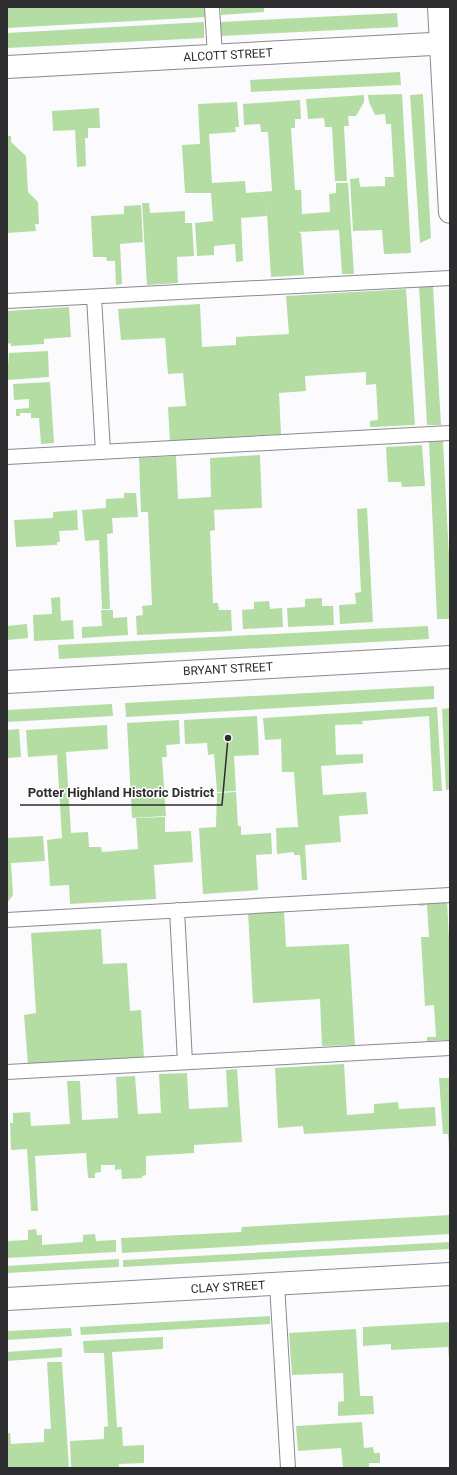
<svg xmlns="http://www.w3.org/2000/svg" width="457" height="1475" font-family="Roboto,sans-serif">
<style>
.green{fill:#b4dda4}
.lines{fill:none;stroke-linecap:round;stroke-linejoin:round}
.service-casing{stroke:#8a8990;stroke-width:16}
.minor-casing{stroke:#8a8990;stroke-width:24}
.service{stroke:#fff;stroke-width:14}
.minor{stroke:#fff;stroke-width:22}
.labels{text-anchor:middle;stroke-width:3;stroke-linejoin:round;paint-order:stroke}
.street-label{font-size:12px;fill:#2d2c2f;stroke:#fff}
.leader{fill:none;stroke:#2d2c2f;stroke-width:1.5}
.callout-dot{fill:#2d2c2f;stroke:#fff;stroke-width:1.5}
.callout-label{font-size:13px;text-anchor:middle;font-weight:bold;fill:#2d2c2f;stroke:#fff;stroke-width:3;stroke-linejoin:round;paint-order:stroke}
</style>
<rect width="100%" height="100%" fill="#fbfbfe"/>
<!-- green -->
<path class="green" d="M 7,7 L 207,7 L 207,17 L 7,28 Z
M 221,7 L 264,7 L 264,12 L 221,15 Z
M 397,13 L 398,27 L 221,36 L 221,22 Z
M 204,22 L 204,38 L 7,48 L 7,33 Z
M 400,72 L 401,85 L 251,92 L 250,80 Z
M 402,94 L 411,253 L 384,254 L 382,230 L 353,231 L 350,179 L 359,178 L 360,187 L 385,186 L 385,177 L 394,177 L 391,124 L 386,124 L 385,114 L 375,115 L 369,102 L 368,95 Z
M 423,94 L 431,238 L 420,243 L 410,95 Z
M 364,95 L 364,102 L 356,116 L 348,116 L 349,126 L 344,126 L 347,181 L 335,181 L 332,127 L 325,127 L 324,118 L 308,119 L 306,99 Z
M 300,100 L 301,119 L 295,119 L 295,128 L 291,128 L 295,190 L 301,190 L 302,214 L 330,212 L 329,194 L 336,193 L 336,183 L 348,183 L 354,274 L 342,274 L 339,230 L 298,232 L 301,233 L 304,275 L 271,277 L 266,198 L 267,216 L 241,218 L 243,261 L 236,262 L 235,244 L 214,246 L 214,255 L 197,256 L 195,223 L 213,221 L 211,193 L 185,193 L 182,145 L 200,144 L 198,104 L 237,102 L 239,127 L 235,127 L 236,132 L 209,134 L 212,183 L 245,181 L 246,193 L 272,191 L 268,132 L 261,132 L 260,124 L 244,125 L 243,104 Z
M 99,108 L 100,128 L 88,128 L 88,138 L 85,138 L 86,166 L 77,167 L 75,130 L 53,131 L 52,111 Z
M 7,136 L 11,136 L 11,142 L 26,156 L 28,192 L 38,202 L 39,224 L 35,224 L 36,231 L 7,233 Z
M 142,203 L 149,203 L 150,213 L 185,211 L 185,223 L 192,223 L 194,256 L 177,257 L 178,283 L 147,285 Z
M 141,205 L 143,242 L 120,244 L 122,284 L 116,285 L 115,261 L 107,261 L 106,257 L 93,257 L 91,216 L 124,214 L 124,206 Z
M 419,286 L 433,286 L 441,425 L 427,425 Z
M 406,289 L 415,425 L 370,427 L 370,421 L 378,420 L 376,384 L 366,385 L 366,372 L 305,376 L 306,391 L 279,393 L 281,434 L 170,441 L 168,407 L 186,406 L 183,373 L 168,374 L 165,338 L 121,340 L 118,309 L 200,304 L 202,347 L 236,345 L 236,337 L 289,334 L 286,296 Z
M 69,307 L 71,337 L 44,339 L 44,344 L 11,346 L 11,343 L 7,344 L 7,311 Z
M 48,351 L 49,377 L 7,380 L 9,353 Z
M 50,382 L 54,443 L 41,444 L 39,418 L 31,418 L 31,413 L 20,413 L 20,416 L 16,416 L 16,409 L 29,408 L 29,399 L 14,400 L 13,384 Z
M 443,441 L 450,575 L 450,619 L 437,619 L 429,442 Z
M 422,445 L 425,486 L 402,487 L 401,482 L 388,482 L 386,447 Z
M 260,455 L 262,508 L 214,510 L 215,530 L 210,531 L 213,603 L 218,603 L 219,610 L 231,610 L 232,631 L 137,635 L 136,616 L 143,615 L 142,606 L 152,605 L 148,512 L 141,512 L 139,458 L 176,456 L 178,499 L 211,497 L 210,458 Z
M 124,493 L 136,493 L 138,517 L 112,518 L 113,533 L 107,534 L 110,609 L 102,609 L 99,540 L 85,541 L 82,510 L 106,508 L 106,499 L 124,498 Z
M 367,508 L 373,622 L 340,624 L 339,605 L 356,604 L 355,593 L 361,592 L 357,509 Z
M 77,510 L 78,530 L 59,531 L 60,542 L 57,542 L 57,545 L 16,547 L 14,520 L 53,518 L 53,512 Z
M 60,597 L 61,621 L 73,620 L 74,639 L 34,641 L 33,615 L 52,614 L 51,598 Z
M 322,598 L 322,606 L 333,606 L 334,625 L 288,627 L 287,608 L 305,607 L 305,599 Z
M 269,601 L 270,609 L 282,608 L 283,627 L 243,629 L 242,610 L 254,609 L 254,602 Z
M 101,610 L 113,610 L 113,618 L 127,617 L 128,635 L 82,638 L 82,627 L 102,626 Z
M 27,624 L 28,638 L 7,640 L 7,626 Z
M 428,626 L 429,639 L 59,659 L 58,645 Z
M 434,686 L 434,699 L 126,717 L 125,703 Z
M 112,704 L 113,716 L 7,722 L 7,710 Z
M 437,707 L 442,791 L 433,791 L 429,716 L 362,721 L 363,724 L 335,725 L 336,755 L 363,754 L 363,763 L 321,766 L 323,795 L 366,792 L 368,814 L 339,816 L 341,842 L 305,845 L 307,880 L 302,880 L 300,855 L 294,855 L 294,852 L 277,854 L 276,828 L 298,827 L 294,772 L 282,772 L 281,739 L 265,740 L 263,718 Z
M 450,708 L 450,789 L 446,790 L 442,709 Z
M 257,716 L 259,755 L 234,756 L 236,791 L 217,792 L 214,754 L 208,755 L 207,743 L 185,744 L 184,720 Z
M 179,720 L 180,744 L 166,745 L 167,757 L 162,757 L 166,816 L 132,818 L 127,723 Z
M 107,725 L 108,749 L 66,752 L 71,833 L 88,832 L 89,847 L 101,847 L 102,852 L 138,849 L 136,818 L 165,817 L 165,832 L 191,831 L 193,862 L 154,865 L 156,899 L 70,904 L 69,885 L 50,886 L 47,840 L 62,838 L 57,755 L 28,757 L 26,730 Z
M 19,729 L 21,757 L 7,758 L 7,730 Z
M 236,792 L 238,826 L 241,826 L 241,835 L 271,833 L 272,854 L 256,855 L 258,890 L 203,894 L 199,828 L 216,827 L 217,793 Z
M 43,836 L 45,861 L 11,863 L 13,895 L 7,903 L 7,838 Z
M 447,901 L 450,956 L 450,1040 L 427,1041 L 427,1037 L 436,1037 L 434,1005 L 425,1006 L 421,937 L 429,937 L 427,905 L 419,906 L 419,903 Z
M 284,910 L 286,947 L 349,944 L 355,1045 L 322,1046 L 320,999 L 253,1003 L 248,912 Z
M 101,929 L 103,964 L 127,963 L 130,1011 L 141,1010 L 144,1058 L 28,1065 L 24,1015 L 36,1013 L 31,933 Z
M 344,1064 L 347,1115 L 374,1113 L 374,1104 L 398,1102 L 399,1109 L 435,1107 L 436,1126 L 304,1134 L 303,1126 L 278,1128 L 275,1068 Z
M 237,1069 L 242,1142 L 194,1145 L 194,1153 L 146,1156 L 146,1175 L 142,1176 L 142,1178 L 122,1179 L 121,1169 L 115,1170 L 115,1165 L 101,1165 L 101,1172 L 95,1173 L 95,1178 L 88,1178 L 86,1153 L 35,1156 L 38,1211 L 31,1211 L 27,1149 L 11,1150 L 10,1123 L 13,1123 L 13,1113 L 30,1112 L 31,1126 L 70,1124 L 67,1081 L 80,1081 L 82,1120 L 118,1118 L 116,1077 L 135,1076 L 138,1114 L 161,1113 L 159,1074 L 187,1073 L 189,1109 L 228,1107 L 226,1070 Z
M 439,1078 L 450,1078 L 450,1162 L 448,1134 L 443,1134 Z
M 450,1215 L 450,1234 L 122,1253 L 121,1238 L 241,1232 L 242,1227 Z
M 36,1229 L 37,1235 L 42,1235 L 42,1245 L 83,1242 L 83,1235 L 95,1234 L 96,1241 L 116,1240 L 116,1252 L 7,1258 L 7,1241 L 28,1240 L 28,1230 Z
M 450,1242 L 450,1249 L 123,1267 L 123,1260 Z
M 119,1259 L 119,1267 L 7,1273 L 7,1266 Z
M 270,1316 L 270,1324 L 81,1335 L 80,1327 Z
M 450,1322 L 450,1371 L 448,1347 L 391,1350 L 391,1344 L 363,1346 L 363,1327 Z
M 71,1328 L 72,1336 L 7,1340 L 7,1331 Z
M 356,1329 L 360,1396 L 373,1396 L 374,1414 L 338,1416 L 338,1402 L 344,1401 L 343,1373 L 292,1375 L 289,1333 Z
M 163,1337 L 163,1349 L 112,1352 L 117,1427 L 122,1427 L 123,1446 L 144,1445 L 144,1463 L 119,1464 L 119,1468 L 71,1468 L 70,1441 L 104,1439 L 104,1427 L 108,1426 L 104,1353 L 84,1353 L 83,1341 Z
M 62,1348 L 62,1357 L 7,1361 L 7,1352 Z
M 47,1362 L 62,1362 L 69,1468 L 7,1468 L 7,1433 L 10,1433 L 11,1444 L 44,1442 L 44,1429 L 51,1429 Z
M 362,1422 L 364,1448 L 373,1447 L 374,1453 L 380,1453 L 380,1463 L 369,1463 L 369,1468 L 343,1468 L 341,1448 L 298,1451 L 296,1426 Z"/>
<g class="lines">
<defs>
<path id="service" d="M 212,7 L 215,56
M 94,297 L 103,452
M 7,301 L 450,278
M 7,457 L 450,433
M 177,910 L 185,1062
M 7,920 L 450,895
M 7,1072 L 450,1048
M 277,1284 L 288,1468"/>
<path id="minor" d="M 439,7 L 450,212
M 7,67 L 450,43
M 7,682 L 450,657
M 7,1299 L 450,1274"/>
</defs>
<!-- service casing -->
<use href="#service" class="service-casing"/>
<!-- minor casing -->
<use href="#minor" class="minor-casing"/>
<!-- service -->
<use href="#service" class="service"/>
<!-- minor -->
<use href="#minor" class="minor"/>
</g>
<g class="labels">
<!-- street labels -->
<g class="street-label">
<text transform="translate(228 55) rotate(-3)" y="4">ALCOTT STREET</text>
<text transform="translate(228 669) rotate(-3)" y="4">BRYANT STREET</text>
<text transform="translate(228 1287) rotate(-3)" y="4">CLAY STREET</text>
</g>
</g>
<!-- callouts -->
<path class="leader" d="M228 738L222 805H20"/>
<circle class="callout-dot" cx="228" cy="738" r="4"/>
<g class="callout-label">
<text x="121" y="797">Potter Highland Historic District</text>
</g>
<!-- border -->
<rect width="457" height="1475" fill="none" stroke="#2d2c2f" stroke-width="16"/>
</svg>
